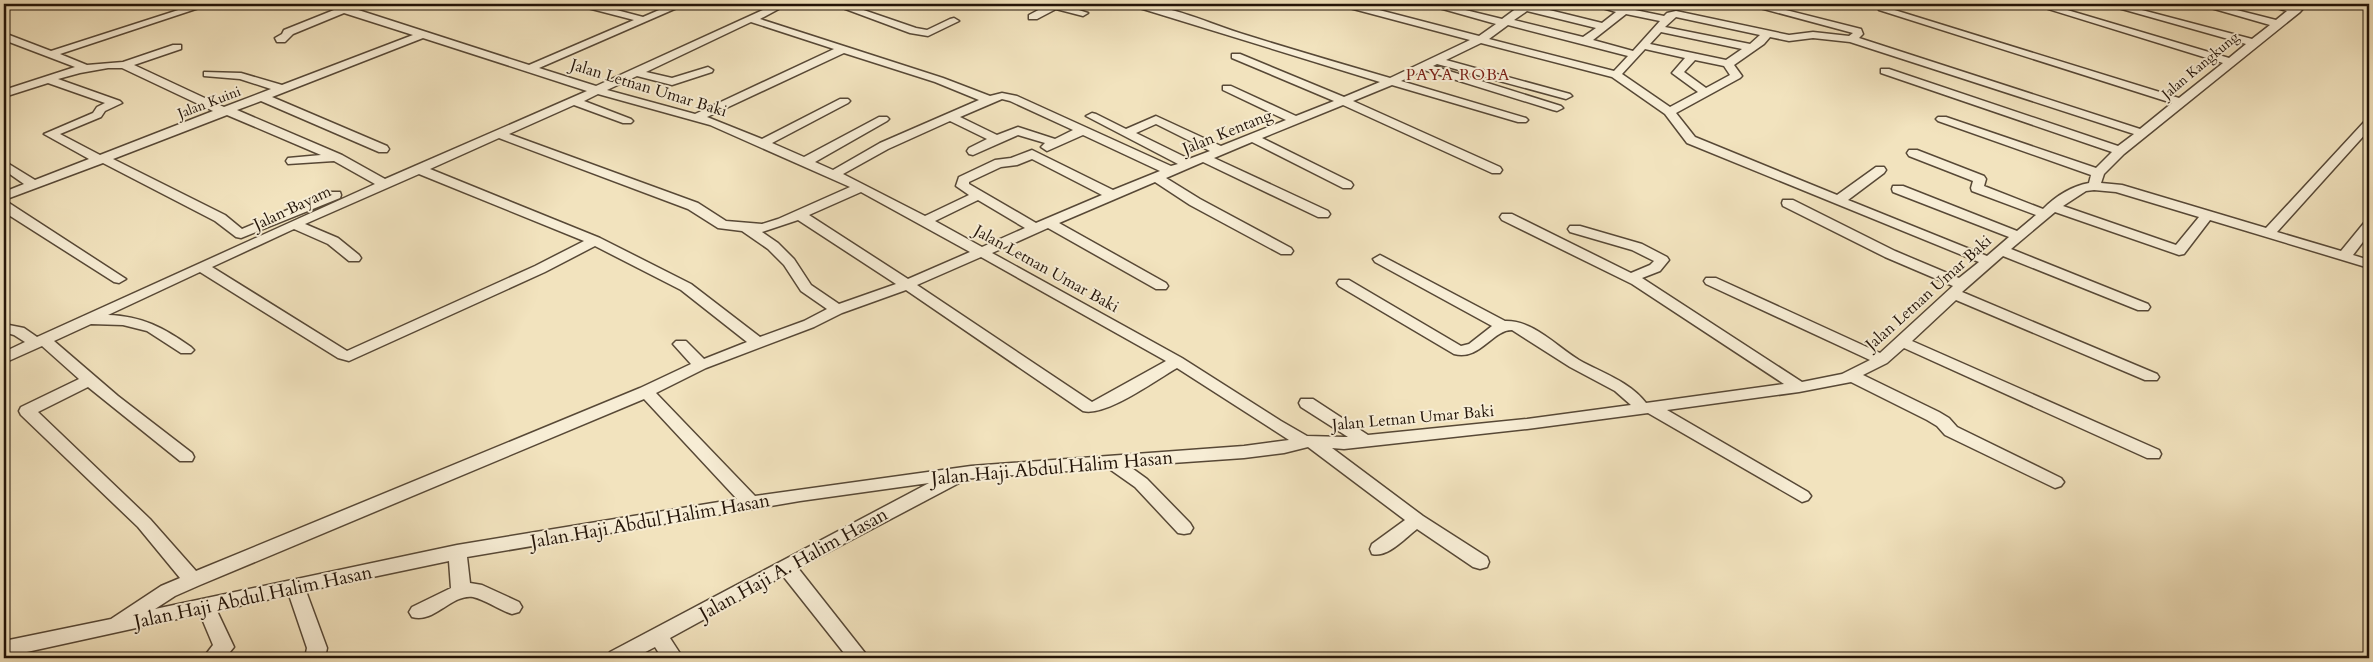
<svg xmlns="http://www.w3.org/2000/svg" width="2373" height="662" font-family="Cardo,serif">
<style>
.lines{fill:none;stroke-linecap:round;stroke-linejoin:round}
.minor-casing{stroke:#574836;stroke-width:3}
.minor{fill:#f7edd5;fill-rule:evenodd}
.labels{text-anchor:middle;stroke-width:4;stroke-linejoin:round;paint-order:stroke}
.far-street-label{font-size:14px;fill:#231408;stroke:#f7edd5}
.far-quarter-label{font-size:16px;letter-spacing:1px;fill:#7a1f14;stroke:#f7edd5}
.street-label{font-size:16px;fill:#231408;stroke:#f7edd5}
.near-street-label{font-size:19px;fill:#231408;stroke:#f7edd5}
</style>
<rect width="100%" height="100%" fill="#f2e3be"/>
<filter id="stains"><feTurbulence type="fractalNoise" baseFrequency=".004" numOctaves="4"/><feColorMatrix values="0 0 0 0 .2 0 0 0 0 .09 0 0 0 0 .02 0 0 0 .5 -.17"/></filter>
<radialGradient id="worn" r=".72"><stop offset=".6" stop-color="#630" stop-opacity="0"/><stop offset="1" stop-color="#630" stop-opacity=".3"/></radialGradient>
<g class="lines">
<defs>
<path id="minor" d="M 197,4 L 211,4 L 60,54 L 87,65 L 123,62 L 173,45 L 181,45 L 181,49 L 134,65 L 224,107 L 271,89 L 240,79 L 204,76 L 204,72 L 241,73 L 282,85 L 413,35 L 344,13 L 293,34 L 285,42 L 277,42 L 275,38 L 282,34 L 284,30 L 334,10 L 320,4 L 349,7 L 529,65 L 634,20 L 580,6 L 578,4 L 594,4 L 643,17 L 673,4 L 686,4 L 539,68 L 596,86 L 776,4 L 788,4 L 760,19 L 943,78 L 990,96 L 1002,93 L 1017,96 L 1171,166 L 1178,164 L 1086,116 L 1092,113 L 1096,114 L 1126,129 L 1156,116 L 1221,146 L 1286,120 L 1223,90 L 1223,86 L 1231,86 L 1296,116 L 1334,101 L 1232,58 L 1232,54 L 1240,54 L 1344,97 L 1380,82 L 1133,6 L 1131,4 C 1171,4 1209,24 1246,35 C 1294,50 1342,64 1390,78 L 1470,40 L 1342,6 L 1340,4 L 1356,4 L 1479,36 L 1496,24 L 1425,4 L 1441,4 L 1502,19 L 1521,5 L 1535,4 L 1533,6 L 1602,23 L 1616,12 L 1589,4 L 1606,4 L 1664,16 L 1667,13 L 1676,11 L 1789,35 L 1813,32 L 1849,36 L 1853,33 L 1760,8 L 1760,4 L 1770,4 L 1770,6 L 1861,29 L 1863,34 L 1859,38 L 2140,129 L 2172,103 L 1879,10 L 1884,7 L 1888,8 L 2179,98 L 2223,63 L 2032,4 L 2047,4 L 2229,58 L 2246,44 L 2104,4 L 2119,4 L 2252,39 L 2270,25 L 2197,4 L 2213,4 L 2276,20 L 2287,11 L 2270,6 L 2268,4 L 2293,6 L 2296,4 L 2307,4 L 2300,12 L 2124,154 L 2104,174 L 2101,183 L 2122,185 L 2266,228 L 2365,121 L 2369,120 L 2369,130 L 2277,232 L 2341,251 L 2364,223 L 2369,222 L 2369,234 L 2353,255 L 2369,260 L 2369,268 L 2210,220 L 2184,254 L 2179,255 L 2055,212 L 2011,249 L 2148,304 L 2150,307 L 2148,310 L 2138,310 L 2003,256 L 1962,292 L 2157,374 L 2159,377 L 2157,380 L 2145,380 L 1956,300 L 1912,341 L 2159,450 L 2161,454 L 2159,458 L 2147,458 L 1904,348 L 1887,363 L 1863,375 L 1939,412 L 1949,418 L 1957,427 L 2061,478 L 2064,482 L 2061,486 L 2055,488 L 1945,435 L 1937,426 L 1927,420 L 1851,382 L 1799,392 L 1667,410 L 1808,492 L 1811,496 L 1808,500 L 1802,502 L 1648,413 L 1527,429 L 1344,449 L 1332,448 L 1423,516 L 1487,557 L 1489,562 L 1487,567 L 1480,569 L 1473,567 L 1417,529 C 1405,538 1388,558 1372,554 L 1370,549 L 1372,544 L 1405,520 L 1308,447 L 1284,453 L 1244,458 L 1129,466 L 1147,479 L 1190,523 L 1193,528 L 1190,533 L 1184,534 L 1178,533 L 1135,487 L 1108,468 L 962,479 L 959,483 L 798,568 L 869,658 L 848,658 L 783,576 L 670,638 L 683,658 L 662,658 L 655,647 L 634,658 L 607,658 L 610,652 L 929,483 L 800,501 L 467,557 L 470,583 L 482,585 L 519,602 L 522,607 L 519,612 L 512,614 C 499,610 486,600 473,597 C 451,594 434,624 412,617 L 409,612 L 412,607 L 451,588 L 449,561 L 306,591 L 327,648 L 325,658 L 305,658 L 307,648 L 289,595 L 217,611 L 234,647 L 225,658 L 203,658 L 213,645 L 200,614 L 4,657 L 4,641 L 111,619 L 161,586 L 180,578 L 138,527 L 21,415 L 19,411 L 21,407 L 79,379 L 42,346 L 4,363 L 4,352 L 25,342 L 14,335 L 4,332 L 4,324 L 24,328 L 37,337 L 375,184 L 334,161 L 288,164 L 286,161 L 288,158 L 321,155 L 227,115 L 113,159 L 225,215 L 242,229 L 330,192 L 340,192 L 341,195 L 340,198 L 241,238 L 236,237 L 215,221 L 103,163 L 4,200 L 4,192 L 24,184 L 4,170 L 4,161 L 35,180 L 89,159 L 44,134 L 93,113 L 97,107 L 105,103 L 48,83 L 4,97 L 4,90 L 75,67 L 4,40 L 4,33 L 51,51 ZM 1527,11 L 1596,28 L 1583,37 L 1514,20 ZM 1626,14 L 1660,21 L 1633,51 L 1593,40 ZM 1676,17 L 1760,35 L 1750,44 L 1665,27 ZM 751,22 L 834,49 L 695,114 L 607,90 L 637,76 L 672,85 L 712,72 L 713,70 L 708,67 L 672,78 L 646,72 ZM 1508,25 L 1628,56 L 1614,71 L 1489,39 ZM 1661,32 L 1742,49 L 1726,60 L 1650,44 ZM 1770,37 L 1789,41 L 1813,38 L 1850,42 L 2134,134 L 2118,146 L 1889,69 L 1881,69 L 1881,73 L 2112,152 L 2096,168 L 1946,117 L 1938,117 L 1936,119 L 1938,121 L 2091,175 L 2089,183 C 2071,186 2055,197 2043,209 L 1984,186 L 1986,179 L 1984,176 L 1917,150 L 1909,150 L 1907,153 L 1909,156 L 1973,181 L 1971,188 L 1972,191 L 2036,215 L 2017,231 L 1903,186 L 1893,186 L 1892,189 L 1893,192 L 2009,237 L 1987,256 L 1848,200 L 1884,173 L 1886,170 L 1884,167 L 1876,167 L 1837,195 L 1695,137 L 1676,113 L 1740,78 L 1742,76 L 1734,65 L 1764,44 ZM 423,38 L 587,91 L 385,179 L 342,155 L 237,110 L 261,101 L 379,152 L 387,152 L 389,149 L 387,146 L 272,97 ZM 1481,43 L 1612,77 L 1665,114 L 1687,143 L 1979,262 L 1959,278 L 1895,251 L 1793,200 L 1783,200 L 1782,203 L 1783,206 L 1885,257 L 1953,286 L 1880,353 L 1716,278 L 1706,278 L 1704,281 L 1706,284 L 1870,360 L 1842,374 L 1802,382 L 1642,278 L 1660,271 L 1669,260 L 1667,257 L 1642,244 L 1580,226 L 1570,226 L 1568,229 L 1570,232 L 1632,250 L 1654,261 L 1650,265 L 1631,273 L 1512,214 L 1502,214 L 1500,217 L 1502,220 L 1632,284 L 1784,384 L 1646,403 C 1629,381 1602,373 1579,360 C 1556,346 1533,320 1505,321 L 1380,255 L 1373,259 L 1375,262 L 1492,326 L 1469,344 L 1461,346 L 1349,280 L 1339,280 L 1337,283 L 1339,286 L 1454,354 C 1480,361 1492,330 1512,330 L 1570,367 L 1615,391 L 1631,405 L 1527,419 L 1368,435 L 1313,399 L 1301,399 L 1299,403 L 1301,407 L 1348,437 L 1344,437 L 1307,436 L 1281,421 L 1182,358 L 992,253 L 1048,228 L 1156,289 L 1166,289 L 1168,286 L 1166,283 L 1059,223 L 1155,182 L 1190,205 L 1281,254 L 1291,254 L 1293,251 L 1291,248 L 1200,199 L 1166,178 L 1203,162 L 1318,217 L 1328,217 L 1330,214 L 1328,211 L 1214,158 L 1252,142 L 1343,188 L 1351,188 L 1353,185 L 1351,182 L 1262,138 L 1343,105 L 1492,173 L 1500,173 L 1502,170 L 1500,167 L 1353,101 L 1392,85 L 1518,122 L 1526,122 L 1528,120 L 1526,118 L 1401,81 L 1424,70 L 1553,110 L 1557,111 L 1563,108 L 1561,106 L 1433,66 L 1437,64 L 1566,99 L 1572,96 L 1570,94 L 1446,60 ZM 1645,49 L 1685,58 L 1672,73 L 1698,92 L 1670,107 L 1622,74 ZM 844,53 L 935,82 L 979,100 L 880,143 L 833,170 L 815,162 L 887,121 L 889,119 L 887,117 L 879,117 L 804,157 L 772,143 L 848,103 L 850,101 L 848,99 L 840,99 L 762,139 L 707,117 ZM 1695,60 L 1724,66 L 1730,75 L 1706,88 L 1684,72 ZM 108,68 L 122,68 L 213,111 L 100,155 L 60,134 L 101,117 L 105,111 L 122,103 L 120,101 L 58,79 L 80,73 ZM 598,94 L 710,125 L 850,187 L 778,219 L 762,224 L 726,221 L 698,203 L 509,134 L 574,105 L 623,123 L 631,123 L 633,121 L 631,119 L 584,101 ZM 1002,99 L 1010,101 L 1073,130 L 1055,139 L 1018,127 L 997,135 L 960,117 ZM 950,121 L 987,139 L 969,148 L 967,151 L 969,154 L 973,155 L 1018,135 L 1045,143 L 1041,147 L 1047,151 L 1083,135 L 1160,171 L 1113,190 L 1032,150 L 1011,158 L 995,160 L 959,177 L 956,186 L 969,195 L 925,216 L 843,174 L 888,149 ZM 1156,124 L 1210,151 L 1189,159 L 1136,133 ZM 499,138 L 688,209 L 718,228 L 742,231 L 768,249 L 784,265 L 801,291 L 827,309 L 804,321 L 760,337 L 691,284 L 600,238 L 430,169 ZM 1032,159 L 1102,195 L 1036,223 L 969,184 L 969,182 L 1001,167 L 1017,165 ZM 419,174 L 584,241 L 535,266 L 347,351 L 212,267 L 294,229 L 328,244 L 349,261 L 359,261 L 361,258 L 359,255 L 338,238 L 305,224 ZM 2094,190 L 2116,192 L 2199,217 L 2176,245 L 2063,206 L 2086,191 ZM 861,192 L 970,252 L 908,279 L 809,215 ZM 978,200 L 1025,228 L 982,247 L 935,221 ZM 798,220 L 896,284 L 839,304 L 811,285 L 794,259 L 778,243 L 762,232 ZM 595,246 L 681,290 L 747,342 L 704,359 L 686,341 L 676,341 L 673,344 L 691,364 L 640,388 L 196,571 L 150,519 L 38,412 L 88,387 L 180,461 L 192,461 L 194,457 L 192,453 L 118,396 L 54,341 L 91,324 L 123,325 L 147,331 L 181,353 L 191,353 L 194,350 L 191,347 C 164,328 142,316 108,315 L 200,272 L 338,358 L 349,361 L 545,272 ZM 981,257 L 1166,361 L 1092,402 L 917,285 ZM 906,290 L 1083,411 C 1106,417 1156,380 1177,368 L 1289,440 L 1244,446 L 971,466 L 755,496 L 656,393 L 706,368 L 814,327 L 842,313 ZM 644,399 L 737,499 L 457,545 L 155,609 L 175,596 L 200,585 Z
M 832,4 L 846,4 L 916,28 L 927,30 L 950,19 L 954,18 L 959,21 L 928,36 L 910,33 Z
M 1044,4 L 1060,4 L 1088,13 L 1083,16 L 1056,9 L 1037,19 L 1029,19 L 1029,15 L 1046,6 Z
M 4,202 L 9,203 L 126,279 L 119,283 L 114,282 L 4,212 Z"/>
</defs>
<!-- minor casing -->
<use href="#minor" class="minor-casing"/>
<!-- minor -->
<use href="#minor" class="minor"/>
</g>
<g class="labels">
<!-- far-street labels -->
<g class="far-street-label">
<text transform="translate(2200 65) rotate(-40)" y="5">Jalan Kangkung</text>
<text transform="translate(209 102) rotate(-21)" y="5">Jalan Kuini</text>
</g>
<!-- far-quarter labels -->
<g class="far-quarter-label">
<text x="1458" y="80">PAYA ROBA</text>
</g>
<!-- street labels -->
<g class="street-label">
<text transform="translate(649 87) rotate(17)" y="6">Jalan Letnan Umar Baki</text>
<text transform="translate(1227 131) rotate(-22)" y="6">Jalan Kentang</text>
<text transform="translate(292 207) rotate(-25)" y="6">Jalan Bayam</text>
<text transform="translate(1047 268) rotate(29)" y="6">Jalan Letnan Umar Baki</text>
<text transform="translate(1928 292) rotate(-42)" y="6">Jalan Letnan Umar Baki</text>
<text transform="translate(1413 417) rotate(-5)" y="6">Jalan Letnan Umar Baki</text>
</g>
<!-- near-street labels -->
<g class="near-street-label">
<text transform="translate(1052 467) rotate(-5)" y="7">Jalan Haji Abdul Halim Hasan</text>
<text transform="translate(650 520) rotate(-10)" y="7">Jalan Haji Abdul Halim Hasan</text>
<text transform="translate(793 563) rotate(-29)" y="7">Jalan Haji A. Halim Hasan</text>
<text transform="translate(253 596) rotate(-12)" y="7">Jalan Haji Abdul Halim Hasan</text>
</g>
</g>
<!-- margin -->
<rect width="2373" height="662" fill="none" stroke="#f2e3be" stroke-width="20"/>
<rect x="5" y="5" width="2363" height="652" fill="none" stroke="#231408" stroke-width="2.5"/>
<rect x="10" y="10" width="2353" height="642" fill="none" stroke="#231408"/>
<rect width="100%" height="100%" filter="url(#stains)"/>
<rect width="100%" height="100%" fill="url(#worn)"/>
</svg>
